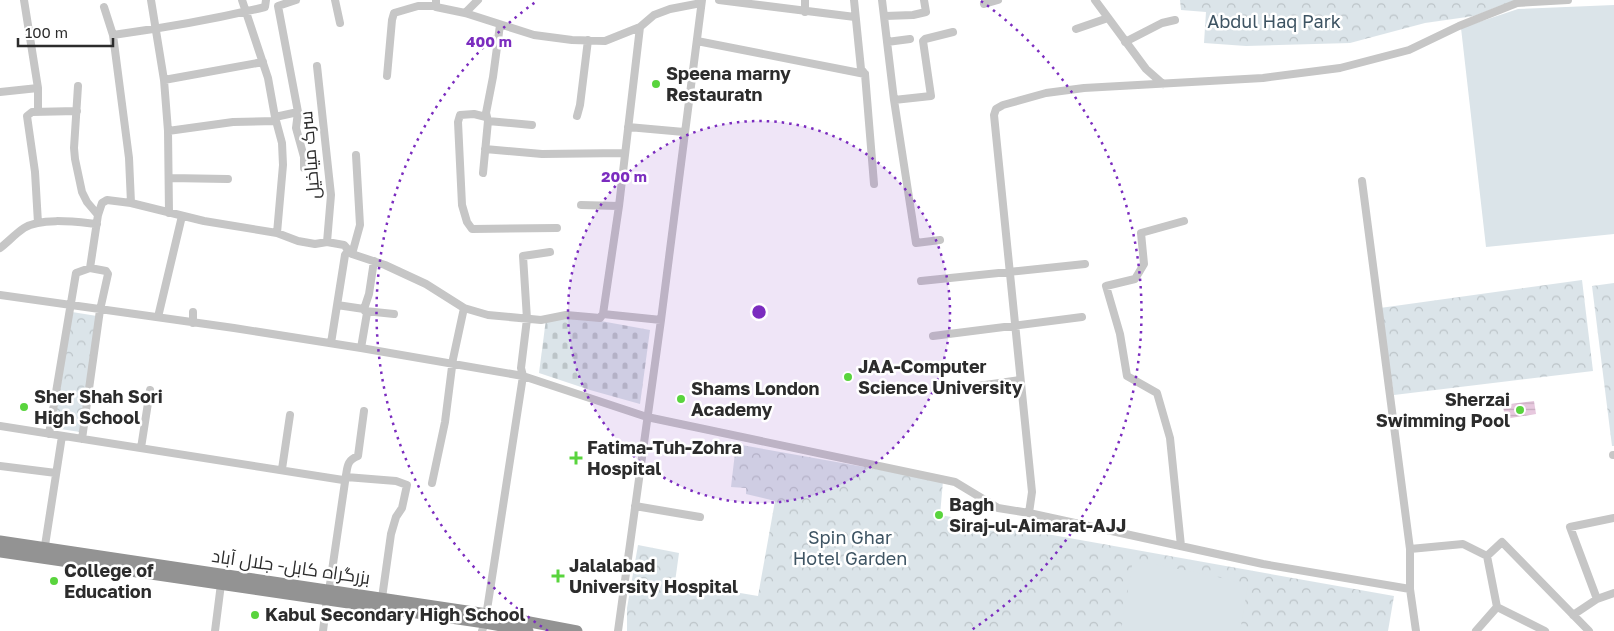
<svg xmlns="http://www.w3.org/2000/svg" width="1614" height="631" font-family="'Golos Text',Cairo,sans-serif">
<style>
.cemetery{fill:url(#cemetery-stones)}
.park{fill:url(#park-crowns)}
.pitch{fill:#dbe4e9}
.water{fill:url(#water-rules)}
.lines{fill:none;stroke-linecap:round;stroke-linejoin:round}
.minor{stroke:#c6c6c6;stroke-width:8}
.highway{stroke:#939393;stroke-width:11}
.ring{fill:none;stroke:#7b2cbf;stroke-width:2.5;stroke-dasharray:2.5 5}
.poi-dot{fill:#59d43d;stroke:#fff;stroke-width:2}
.labels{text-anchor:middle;stroke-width:5;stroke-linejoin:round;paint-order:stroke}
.park-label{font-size:18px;fill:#3e5463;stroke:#fff}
.poi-label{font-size:18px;font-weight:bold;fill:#2c2c2c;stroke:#fff;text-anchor:start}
.street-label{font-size:18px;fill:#2c2c2c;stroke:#fff}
.centre{fill:#7b2cbf;stroke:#fff;stroke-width:2.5}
.ring-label{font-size:15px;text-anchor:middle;font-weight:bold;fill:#7b2cbf;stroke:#fff;stroke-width:5;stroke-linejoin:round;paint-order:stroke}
</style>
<defs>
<pattern id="cemetery-stones" width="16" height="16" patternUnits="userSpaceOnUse" patternTransform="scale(1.25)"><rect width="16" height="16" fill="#dbe4e9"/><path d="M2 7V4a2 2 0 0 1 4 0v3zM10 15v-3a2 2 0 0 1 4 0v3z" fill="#bcc4c8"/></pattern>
<pattern id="park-crowns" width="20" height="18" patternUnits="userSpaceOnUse" patternTransform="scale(1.25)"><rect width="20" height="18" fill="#dbe4e9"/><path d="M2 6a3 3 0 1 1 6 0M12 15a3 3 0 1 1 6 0" fill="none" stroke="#bcc4c8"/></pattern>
<pattern id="water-rules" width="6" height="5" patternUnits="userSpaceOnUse" patternTransform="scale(1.25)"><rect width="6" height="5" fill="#e7c8de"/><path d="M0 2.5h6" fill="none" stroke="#c6acbf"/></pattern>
</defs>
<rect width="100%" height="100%" fill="#fff"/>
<!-- cemetery -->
<path class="cemetery" d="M 579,317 L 650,330 L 640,404 L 590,390 L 539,373 L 546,319 Z"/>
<!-- park -->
<path class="park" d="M 1180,0 L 1515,0 L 1474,16 L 1425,23 L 1350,43 L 1246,46 L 1204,43 L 1206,12 L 1181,10 Z
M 1582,280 L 1593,371 L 1394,395 L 1380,308 Z
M 1614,283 L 1614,446 L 1612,446 L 1592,286 Z
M 72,312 L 97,316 L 80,432 L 54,428 Z
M 736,444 L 943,481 L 940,515 L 1394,596 L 1388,631 L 627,631 L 627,608 L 638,545 L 679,553 L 675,582 L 758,596 L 775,501 L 746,494 L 746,488 L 731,487 Z"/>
<!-- pitch -->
<path class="pitch" d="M 1614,5 L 1614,234 L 1486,247 L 1461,28 L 1518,9 Z
M 1133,560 L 1214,576 L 1248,585 L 1240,631 L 1121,631 Z"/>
<!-- water -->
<path class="water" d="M 1534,401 L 1536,414 L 1505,419 L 1503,405 Z"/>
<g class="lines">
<!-- minor -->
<path class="minor" d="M 24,0 L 38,88 L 38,112
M 151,0 L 164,80 L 168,131 L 169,213
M 242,0 L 268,78 L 275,117 L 282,143 L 283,165 L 277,233
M 296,0 L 278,6 L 298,112
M 335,0 L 340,23
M 436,0 L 436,7 L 465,13 L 534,35 L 572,40 L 605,41 L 640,27 L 654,15 L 670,9 L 701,3
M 719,0 L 855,17
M 805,0 L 805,12
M 854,0 L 861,69 L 865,74 L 874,184
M 882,0 L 894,100 L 916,243 L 940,240
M 1095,0 L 1146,69 L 1163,84
M 984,4 L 998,0
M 104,7 L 113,35 L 129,158 L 131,203
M 465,13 L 478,0
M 885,16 L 913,15 L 926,12 L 924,0
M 1076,29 L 1108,18
M 113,35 C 164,28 215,19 265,7 L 266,0
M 697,41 L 865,74
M 887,42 L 910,39
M 1125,42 L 1162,23 L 1175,20
M 317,66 L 331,195 L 327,242
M 387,76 L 392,20 L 394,13 L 418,6 L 435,6
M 164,80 L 263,62
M 78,86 L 74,148 L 75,159 L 82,192 L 87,202 L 98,215
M 0,92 L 38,88
M 894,100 L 931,96 L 923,41 L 925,39 L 953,32
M 577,116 L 580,105 L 588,40
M 275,117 L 298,112 L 296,128 L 304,157 L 304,168
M 486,117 L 474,114 L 460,115 L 458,122 L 462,205 L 467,222 L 472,229 L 557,228
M 488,121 L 532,125
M 628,127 L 684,132
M 168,131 L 233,122 L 276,121
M 485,149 L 542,154 L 624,153
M 483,173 L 488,121 L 486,113 L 493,77 L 500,25
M 169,178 L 228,179
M 1362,181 L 1410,549
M 581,205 L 619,206
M 38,223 L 35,172 L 27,116 L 32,112 L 77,111
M 0,248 C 8,242 15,234 24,228 C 41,217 77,222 97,224
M 352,254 L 360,225 L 356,155
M 90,268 L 98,215 L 102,203 L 107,200 L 131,203 L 204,221 L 277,233 L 298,241 L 315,244 L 327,242 L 344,245 L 352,254 L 385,265 L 426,284 L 464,308 L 488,315 L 541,320 L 566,315 L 600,318 L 603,314 L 661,320
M 921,281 L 1085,264
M 0,295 L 234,328 L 361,348 L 523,376 L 647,417 L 955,482 L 998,508 L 1029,513 L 1263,564 L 1410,589 L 1416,631
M 337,305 L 364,309
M 365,311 L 394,314
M 603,314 L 619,206 L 640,27
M 158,317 L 182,216
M 193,323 L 193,312
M 933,336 L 1082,317
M 331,343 L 345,255 L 348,251
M 361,348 L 367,313 L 364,309 L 369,294 L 374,261
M 943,391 L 1020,380
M 0,426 L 343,480 L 345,482 L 329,591
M 49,434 L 76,273 L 90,268 L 106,271 L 108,274 L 100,310 L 82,439
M 141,448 L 150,390
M 1613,455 L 1614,455
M 0,466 L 56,473
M 282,469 L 290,415
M 346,477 L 396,481 L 407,485 L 402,508 L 396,517 L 391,534 L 382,598
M 345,480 C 348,469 345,461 358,456 L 364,411
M 432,483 L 445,422 L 453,359 L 464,308
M 635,506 L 700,517
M 1029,513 L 1032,492 L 994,115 L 996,109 L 1003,105 L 1046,93 L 1084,88 L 1263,78 L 1340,68 L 1409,50 L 1459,26 L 1517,3 L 1568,0
M 1181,546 L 1170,438 L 1157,393 L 1127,376 L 1120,334 L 1106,286 L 1135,279 L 1144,264 L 1141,233 L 1184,221
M 44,552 L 62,436
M 1410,589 L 1410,549 L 1463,544 L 1487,556 L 1502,542 L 1589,631
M 1597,599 L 1570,527 L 1614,518
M 1497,607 L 1545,631
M 1573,615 L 1597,599 L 1614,593
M 215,631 L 221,584
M 323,631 L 327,599
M 482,631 L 485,623 L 523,376 L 521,368 L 527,319 L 523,256 L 550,252
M 618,631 L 661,320 L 702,0
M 1476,631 L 1497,607 L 1487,556"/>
<!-- highway -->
<path class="highway" d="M 0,541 L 487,614 L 577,631
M 0,552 L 485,623 L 528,631"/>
</g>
<!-- distance rings -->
<circle cx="759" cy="312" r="191" fill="#7b2cbf" fill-opacity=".12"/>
<g class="ring">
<circle cx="759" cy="312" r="191"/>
<path d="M548 631A382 382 0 0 1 537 1M981 1A382 382 0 0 1 970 631"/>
</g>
<!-- markers -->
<g class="poi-dot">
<circle cx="656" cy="84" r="5"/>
<circle cx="848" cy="377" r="5"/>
<circle cx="681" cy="399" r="5"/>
<circle cx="24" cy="407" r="5"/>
<circle cx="1520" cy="410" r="5"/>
<path d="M573.5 450.5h5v5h5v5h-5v5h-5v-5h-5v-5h5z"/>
<circle cx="939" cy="515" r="5"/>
<path d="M555.5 568.5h5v5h5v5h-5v5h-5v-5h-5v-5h5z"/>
<circle cx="54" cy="581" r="5"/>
<circle cx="255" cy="615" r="5"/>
</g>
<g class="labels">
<!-- park labels -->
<g class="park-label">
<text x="1274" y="28">Abdul Haq Park</text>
<text x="850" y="544">Spin Ghar<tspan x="850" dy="21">Hotel Garden</tspan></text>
</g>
<!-- poi labels -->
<g class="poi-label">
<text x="666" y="80">Speena marny<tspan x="666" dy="21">Restauratn</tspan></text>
<text x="858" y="373">JAA-Computer<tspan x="858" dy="21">Science University</tspan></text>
<text x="691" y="395">Shams London<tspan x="691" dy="21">Academy</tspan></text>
<text x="34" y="403">Sher Shah Sori<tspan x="34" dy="21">High School</tspan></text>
<text x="1510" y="406" text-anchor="end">Sherzai<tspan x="1510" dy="21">Swimming Pool</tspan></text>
<text x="587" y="454">Fatima-Tuh-Zohra<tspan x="587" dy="21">Hospital</tspan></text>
<text x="949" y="511">Bagh<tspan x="949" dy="21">Siraj-ul-Aimarat-AJJ</tspan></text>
<text x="569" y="572">Jalalabad<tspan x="569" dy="21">University Hospital</tspan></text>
<text x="64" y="577">College of<tspan x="64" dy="21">Education</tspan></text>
<text x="265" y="621">Kabul Secondary High School</text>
</g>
<!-- street labels -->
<g class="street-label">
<text transform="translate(310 155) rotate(-95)" y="6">سرک میاخیل</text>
<text transform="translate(291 567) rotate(8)" y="6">بزرگراه کابل- جلال آباد</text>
</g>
</g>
<circle cx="759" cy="312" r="8" class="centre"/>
<g class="ring-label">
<text x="489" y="47">400 m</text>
<text x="624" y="182">200 m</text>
</g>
<!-- scale -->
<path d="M18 38v8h95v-8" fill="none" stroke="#2c2c2c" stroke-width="2.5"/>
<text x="25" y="38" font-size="15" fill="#2c2c2c" stroke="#ffffff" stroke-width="4" paint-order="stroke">100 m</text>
</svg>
